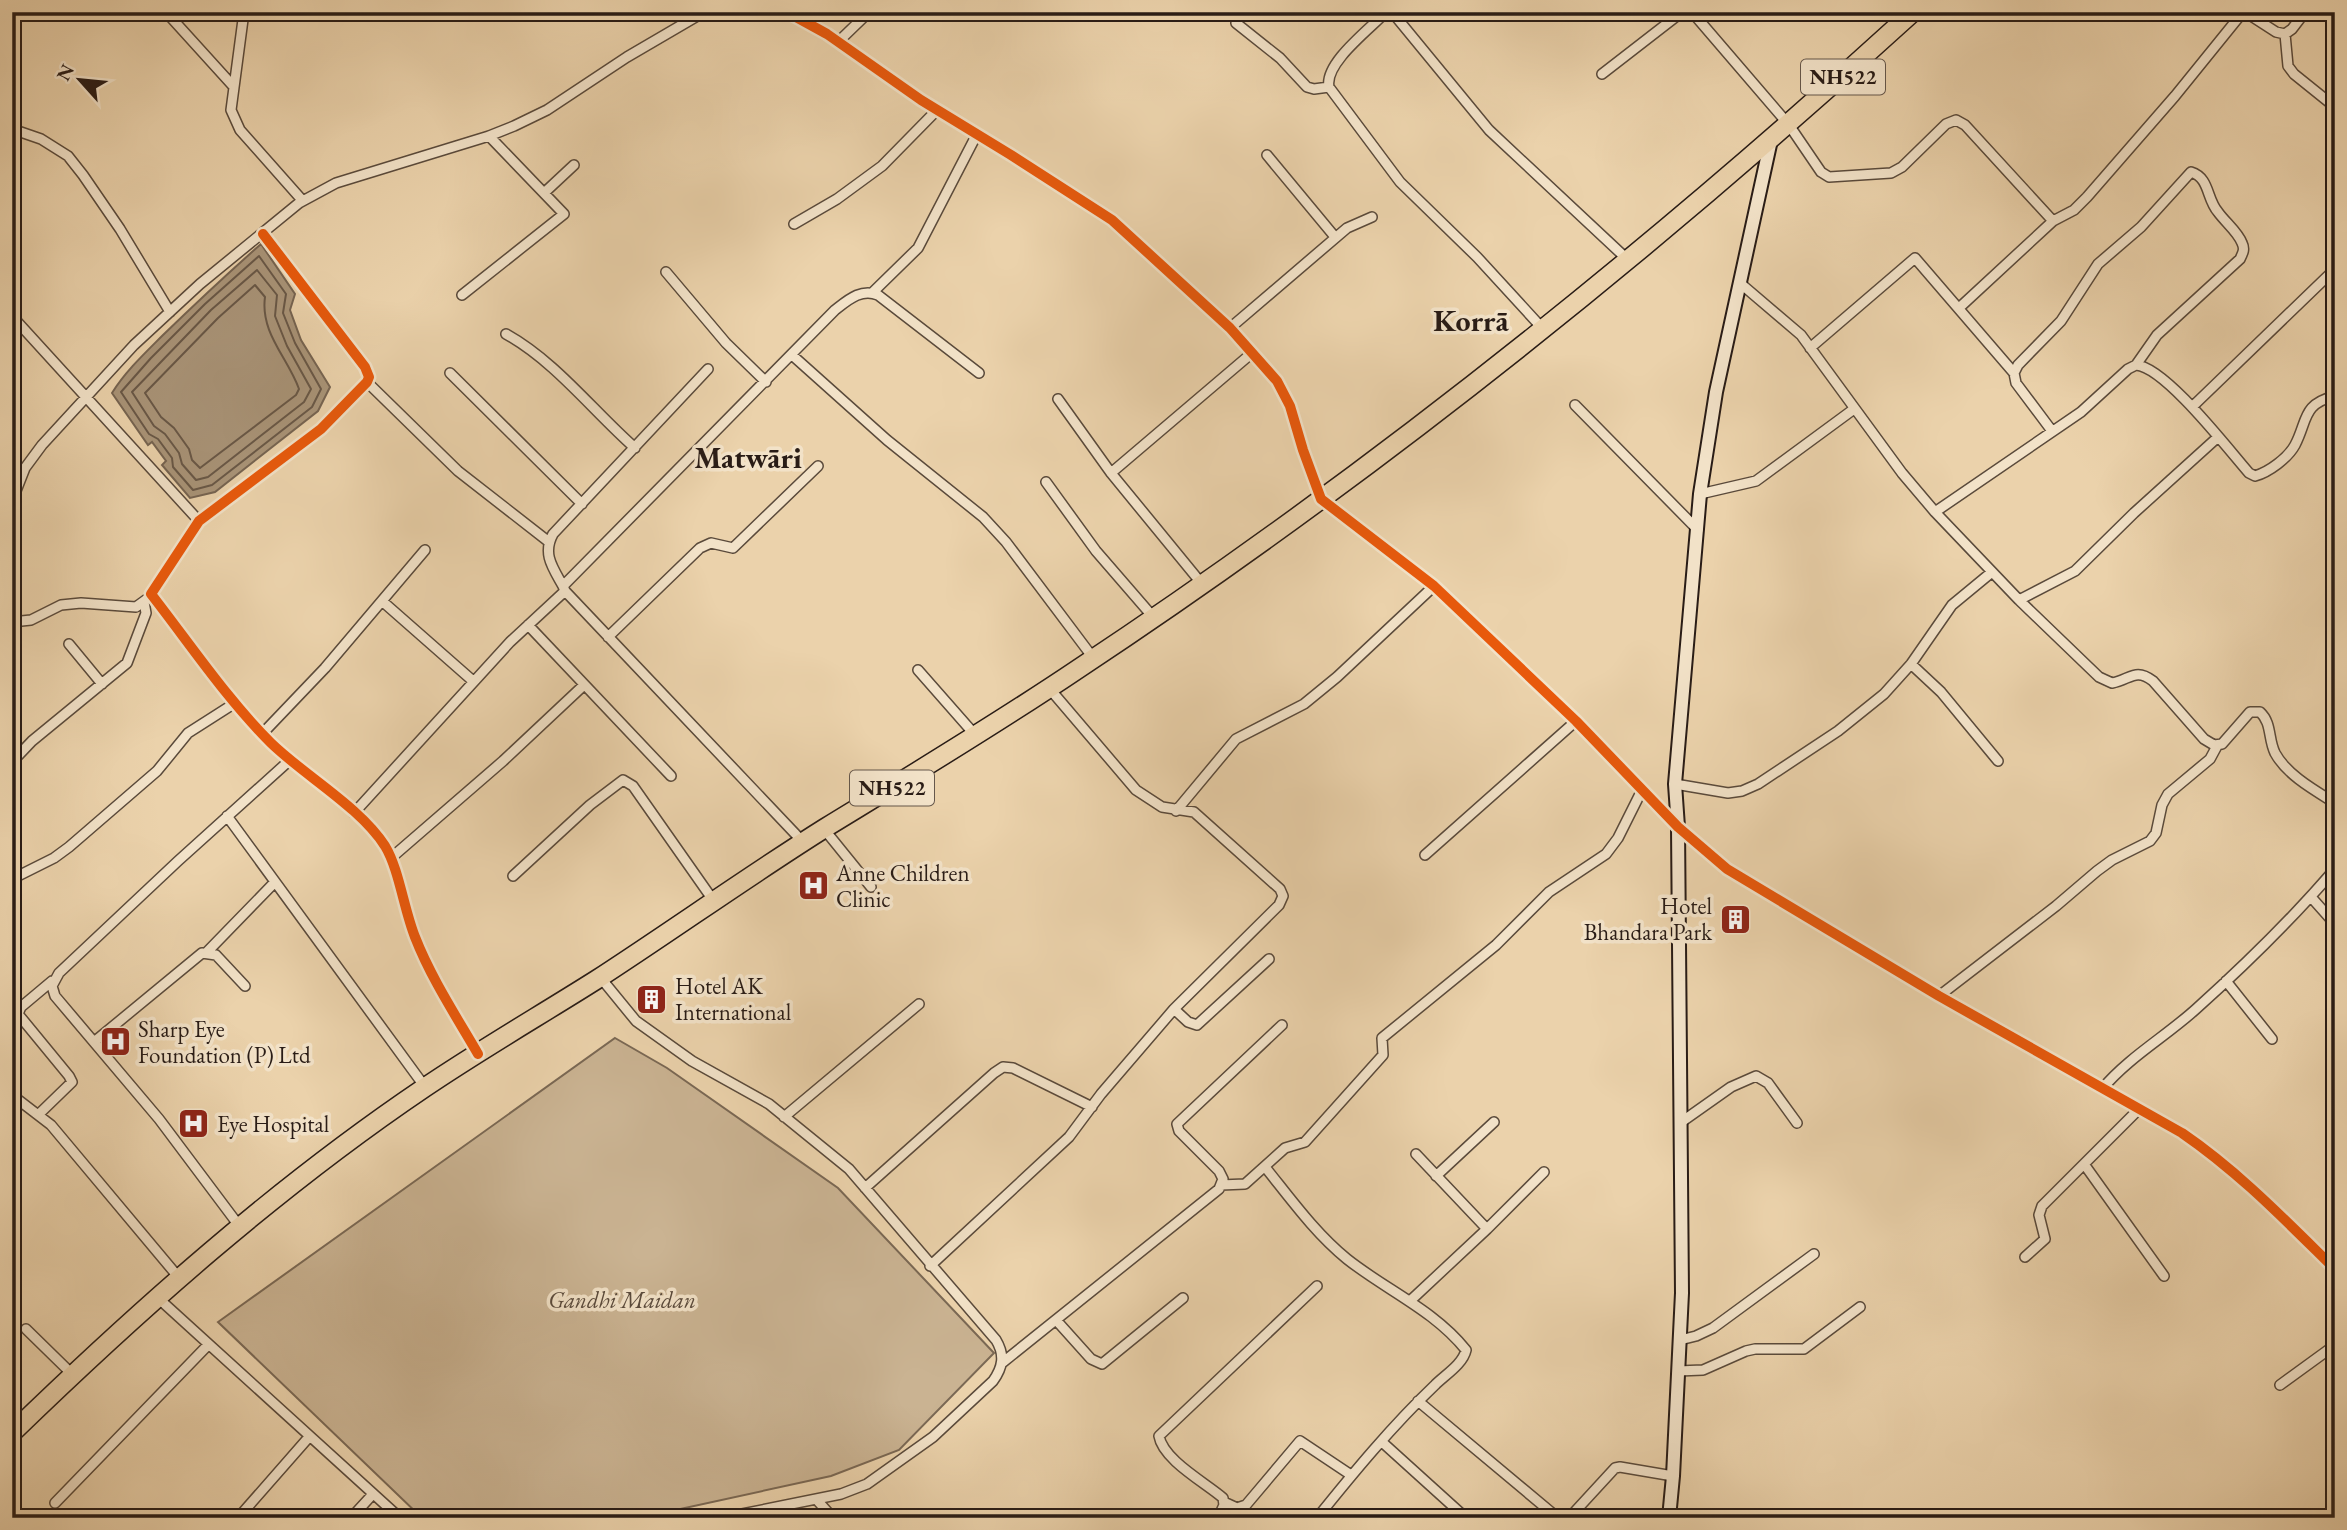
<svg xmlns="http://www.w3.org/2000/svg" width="2347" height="1530" font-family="'EB Garamond',serif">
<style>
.green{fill:#cab392;stroke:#7a6854;stroke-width:2}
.water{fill:#a99478;stroke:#766451;stroke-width:2}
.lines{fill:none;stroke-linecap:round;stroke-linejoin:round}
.shore{stroke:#695847;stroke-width:2}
.street-casing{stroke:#5a4a3b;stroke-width:12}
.secondary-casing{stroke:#291c16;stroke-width:16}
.highway-casing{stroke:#291c16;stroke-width:21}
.street{stroke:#f2e2c8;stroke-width:9}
.secondary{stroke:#f2e2c8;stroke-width:12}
.highway{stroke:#ebd2ab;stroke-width:18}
.cycleway-casing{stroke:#f2e2c8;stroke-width:15}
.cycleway{stroke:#e8590c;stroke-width:10}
.labels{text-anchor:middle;stroke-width:7;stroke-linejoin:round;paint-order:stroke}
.shield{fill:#f2e2c8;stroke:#65574b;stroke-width:2}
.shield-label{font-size:21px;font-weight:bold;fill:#291c16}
.poi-label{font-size:23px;fill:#291c16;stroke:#f2e2c8;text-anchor:start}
.park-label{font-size:23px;font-style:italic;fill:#59493b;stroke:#f2e2c8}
.district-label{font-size:30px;font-weight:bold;fill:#291c16;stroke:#f2e2c8}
</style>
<rect width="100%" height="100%" fill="#ebd2ab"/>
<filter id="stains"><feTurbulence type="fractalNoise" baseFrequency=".00286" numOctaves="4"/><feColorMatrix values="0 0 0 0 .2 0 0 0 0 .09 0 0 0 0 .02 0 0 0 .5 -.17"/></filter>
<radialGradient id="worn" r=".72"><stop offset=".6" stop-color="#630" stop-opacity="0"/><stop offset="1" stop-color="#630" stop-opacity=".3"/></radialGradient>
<!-- green -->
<path class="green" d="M 615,1038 L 667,1068 L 838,1188 L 994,1353 L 899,1450 L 831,1476 L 639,1518 L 422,1518 L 218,1322 Z"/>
<!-- water -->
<path class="water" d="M 261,244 L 295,294 L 290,310 L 301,340 L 330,387 L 318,411 L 215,492 L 190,498 L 162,465 L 166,461 L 152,442 L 148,445 L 112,393 C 125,372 144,354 162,336 C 194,305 227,274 261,244 Z"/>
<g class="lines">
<!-- shore -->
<path class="shore" d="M 259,256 L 286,294 L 283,313 L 295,343 L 321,389 L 312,407 L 212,485 L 193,490 L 173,467 L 172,458 L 158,439 L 149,434 L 121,392 L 151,358 L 205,304 Z
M 257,270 L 277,295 L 275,316 L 287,346 L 311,389 L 304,402 L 208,477 L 196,480 L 182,464 L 179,453 L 165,434 L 154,426 L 132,392 L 211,310 Z
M 255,285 L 265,297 C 260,333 288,358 299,389 L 296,395 L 200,468 L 192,460 L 189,449 L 174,428 L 161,417 L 145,393 L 218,318 Z"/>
<defs>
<path id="street" d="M 166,12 L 234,87
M 244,12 L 231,110 L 240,130 L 302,200
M 787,12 L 827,34 L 921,100 L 1011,155 L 1112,220 L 1230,328 L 1277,381 L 1290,406 L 1303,450 L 1321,499 L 1434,586 L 1576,721 L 1678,827 L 1727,869 L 1939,996 L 2182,1133 C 2239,1172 2286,1221 2335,1269
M 1386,12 C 1370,29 1324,63 1329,87 L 1400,182 L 1477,257 L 1543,329
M 1392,12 L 1489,130 L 1628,260
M 1692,12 L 1789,125 L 1821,172 L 1829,177 L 1891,173 L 1902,167 L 1946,124 L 1956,120 L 1965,125 L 2053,221
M 2245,12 L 2276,32 L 2285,34 L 2292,29 L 2305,12
M 1236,23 L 1280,58 L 1307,87 L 1314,89 L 1329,87
M 2285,34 L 2288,66 L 2294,74 L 2335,107
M 838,42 L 869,12
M 1602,74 L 1682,12
M 12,129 L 41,139 L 68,156 L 83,175 L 120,229 L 170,312
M 1267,155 L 1335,237
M 544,193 L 574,165
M 794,224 L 837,199 L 882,166 L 937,110
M 263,234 L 365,367 L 369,377 L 367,382 L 321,429 L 199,521 L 151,594 C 190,644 226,698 271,743 C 305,776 360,807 385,846 C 399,869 404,910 415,937 C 431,978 456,1016 478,1054
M 666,272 L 726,343 L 766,382
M 1740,283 L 1801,335 L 1902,473 L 1935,512 L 2019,600 L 2099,677 L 2112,683 C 2130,680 2135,667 2153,681 L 2204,739 L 2214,745 L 2222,744 L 2250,712 L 2260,712 C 2272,723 2268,739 2275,753 C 2287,775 2314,790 2335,803
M 872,293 L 918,248 L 977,134
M 462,295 L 564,214 L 489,136
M 1959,308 L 2053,221 L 2074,210 L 2087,197 L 2175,96 L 2243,12
M 12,316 L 199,521
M 1230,328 L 1347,228 L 1372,217
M 506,334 C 556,362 592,410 635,448
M 1810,348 L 1915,258 L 2014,373
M 792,355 L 887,440 L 983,517 L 1006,542 L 1094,659
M 450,373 L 582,504
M 367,382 L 458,471 L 549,542
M 1058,399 L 1111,473 L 1202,584
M 1575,405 L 1698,530
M 2192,407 L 2335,269
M 2052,431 L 2016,383 L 2014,373 L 2018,365 L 2061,321 L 2098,264 L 2141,227 L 2191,172 C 2210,178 2206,198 2218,212 C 2225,222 2238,232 2242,243 C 2245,249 2243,253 2240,259 L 2157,335 L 2136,365
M 1111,473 L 1252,353
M 1046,482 L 1096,551 L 1154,618
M 1700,494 L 1756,481 L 1854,409
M 12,501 L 25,468 L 42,445 L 134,345 L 200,284 L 299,203 L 336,183 L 489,136 L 514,126 L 547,110 L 627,57 L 704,12
M 1935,512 L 2081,412 L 2128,369 L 2136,365 C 2165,367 2228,449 2249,473 L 2255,476 C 2269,472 2288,458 2295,445 C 2308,420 2302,404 2335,396
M 563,586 C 553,568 542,554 553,534 L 708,369
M 2019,600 L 2075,571 L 2134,513 L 2218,437
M 382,601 L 473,681
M 12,622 L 31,620 L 61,605 L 81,603 L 136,607 L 147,599
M 528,625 L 671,776
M 608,637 L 700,548 L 711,543 L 733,548 L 818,466
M 69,644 L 102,684
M 1911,664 L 1941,692 L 1998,761
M 918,670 L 976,736
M 262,734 L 325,668 L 425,550
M 12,762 L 32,741 L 127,663 L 146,613 L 144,602
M 1675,784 L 1728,793 L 1742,791 L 1758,784 L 1838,731 L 1884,694 L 1911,664 L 1952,605 L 1992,572
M 1176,811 L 1236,739 L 1304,704 L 1337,677 L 1434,586
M 354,813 L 510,642 L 565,591
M 227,816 L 425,1087
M 824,829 L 871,887
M 803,842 L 565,591 L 563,586 L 835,310 C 848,300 861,288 878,295 L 979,373
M 1425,855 L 1576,721
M 391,858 L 503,761 L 584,685
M 513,876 L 590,805 L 623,780 L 633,786 L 713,900
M 12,879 L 54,858 L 69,847 L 157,771 L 188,733 L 235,703
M 2311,897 L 2335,924
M 207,952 L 275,882
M 600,977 L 636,1021 L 692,1061 L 769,1104 L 849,1169 L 996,1340 C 1005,1355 1003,1367 993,1381 L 933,1437 L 867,1484 L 841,1494 L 722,1518
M 2226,981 L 2272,1039
M 1939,996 L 2056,906 L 2097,871 L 2112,860 L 2150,841 L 2156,833 L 2162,805 L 2168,794 L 2210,759 L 2217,746
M 1174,1009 L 1188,1022 L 1197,1025 L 1269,959
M 94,1042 L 202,953 L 216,955 L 245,986
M 2102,1089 C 2129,1057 2165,1037 2196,1009 C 2245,965 2292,919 2335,869
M 12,1095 L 51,1125 L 180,1279
M 39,1114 L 72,1082 L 69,1076 L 18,1014 L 21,1007 L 52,981
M 784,1117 L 919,1004
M 1680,1123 L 1731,1087 L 1756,1076 L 1768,1083 L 1797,1123
M 1416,1154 L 1487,1229
M 2084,1164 L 2164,1276
M 1265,1167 C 1290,1198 1315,1233 1347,1259 C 1386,1290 1434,1310 1466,1350 C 1463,1364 1445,1375 1435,1385 C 1392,1426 1354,1472 1317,1518
M 1436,1176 L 1494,1122
M 1221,1185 L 1245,1184 L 1285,1148 L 1305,1142 L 1383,1055 L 1382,1038 L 1496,945 L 1549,892 L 1606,854 L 1618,838 L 1642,790
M 865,1188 L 994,1073 L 1003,1067 L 1013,1068 L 1092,1107
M 240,1227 L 159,1119 L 55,996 L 52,986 L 59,973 L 178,861 L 290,760
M 2025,1257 L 2045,1239 L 2039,1215 L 2042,1206 L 2139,1109
M 930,1266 L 1069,1137 L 1101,1094 L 1174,1009 L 1279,905 L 1283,896 L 1280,889 L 1194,812 L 1162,807 L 1136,790 L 1049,688
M 158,1298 L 400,1518
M 1410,1301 L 1487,1229 L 1544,1172
M 1056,1320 L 1091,1359 L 1102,1364 L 1183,1298
M 26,1329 L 73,1375
M 1680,1340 L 1696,1336 L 1713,1328 L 1814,1254
M 1002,1363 L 1219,1189 L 1223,1179 L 1219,1171 L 1179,1131 L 1177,1124 L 1282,1025
M 1678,1371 L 1703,1370 L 1746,1351 L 1755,1349 L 1804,1349 L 1860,1307
M 2280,1385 L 2335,1345
M 1418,1401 L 1558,1518
M 1382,1442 L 1466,1518
M 816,1499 L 833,1518
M 1224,1502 L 1237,1508 L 1246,1505 L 1300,1441 L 1351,1475
M 55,1503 L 208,1345
M 238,1518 L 309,1437
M 351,1518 L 373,1494
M 1218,1518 L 1224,1505 L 1223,1498 C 1206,1483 1163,1460 1159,1436 L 1317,1286
M 1569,1518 L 1615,1468 L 1620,1467 L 1673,1476"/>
<path id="secondary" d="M 1669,1518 L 1673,1476 L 1682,1293 L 1678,827 L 1675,784 L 1700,494 L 1716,392 L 1771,140"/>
<path id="highway" d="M 12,1433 C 140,1309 276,1188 424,1088 C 480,1050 539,1016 596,980 C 673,930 747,877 825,828 C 910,776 995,725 1078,669 C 1374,473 1651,251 1913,12"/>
</defs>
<!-- street casing -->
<use href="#street" class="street-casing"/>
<!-- secondary casing -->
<use href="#secondary" class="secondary-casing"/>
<!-- highway casing -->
<use href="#highway" class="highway-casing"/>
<!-- street -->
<use href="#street" class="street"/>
<!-- secondary -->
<use href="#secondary" class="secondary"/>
<!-- highway -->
<use href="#highway" class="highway"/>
<defs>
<path id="cycleway" d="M 787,12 L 827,34 L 921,100 L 1011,155 L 1112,220 L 1230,328 L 1277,381 L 1290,406 L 1303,450 L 1321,499 L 1434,586 L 1576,721 L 1678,827 L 1727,869 L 1939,996 L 2182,1133 C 2239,1172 2286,1221 2335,1269
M 263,234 L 365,367 L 369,377 L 367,382 L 321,429 L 199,521 L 151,594 C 190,644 226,698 271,743 C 305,776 360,807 385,846 C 399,869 404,910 415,937 C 431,978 456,1016 478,1054"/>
</defs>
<!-- cycleway casing -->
<use href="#cycleway" class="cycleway-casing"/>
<!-- cycleway -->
<use href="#cycleway" class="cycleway"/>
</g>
<!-- icons -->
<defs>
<symbol id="hospital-square" viewBox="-11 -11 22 22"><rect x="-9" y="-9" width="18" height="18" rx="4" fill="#8f2418" stroke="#f2e2c8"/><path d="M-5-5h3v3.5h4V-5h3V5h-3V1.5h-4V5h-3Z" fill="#fff"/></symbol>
<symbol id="building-square" viewBox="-11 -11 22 22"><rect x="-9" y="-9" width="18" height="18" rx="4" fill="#8f2418" stroke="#f2e2c8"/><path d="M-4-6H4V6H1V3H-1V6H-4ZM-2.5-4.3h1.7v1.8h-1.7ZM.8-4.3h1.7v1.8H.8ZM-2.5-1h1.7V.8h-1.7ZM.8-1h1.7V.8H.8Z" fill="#fff"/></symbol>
</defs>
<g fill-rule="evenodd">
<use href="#hospital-square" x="796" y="868" width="35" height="35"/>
<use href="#building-square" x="1718" y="902" width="35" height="35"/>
<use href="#building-square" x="634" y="982" width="35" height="35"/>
<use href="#hospital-square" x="98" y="1024" width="35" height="35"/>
<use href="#hospital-square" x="176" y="1106" width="35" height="35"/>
</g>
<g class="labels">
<!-- shield labels -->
<g class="shield">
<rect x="1801" y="59.5" width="84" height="35" rx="5"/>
<rect x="850" y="770.5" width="84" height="35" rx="5"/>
</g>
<g class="shield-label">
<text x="1843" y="84">NH522</text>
<text x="892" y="795">NH522</text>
</g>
<!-- poi labels -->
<g class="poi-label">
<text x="836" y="881">Anne Children<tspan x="836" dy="26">Clinic</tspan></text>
<text x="1712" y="914" text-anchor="end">Hotel<tspan x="1712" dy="26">Bhandara Park</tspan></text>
<text x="675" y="994">Hotel AK<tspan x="675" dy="26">International</tspan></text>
<text x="138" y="1037">Sharp Eye<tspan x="138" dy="26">Foundation (P) Ltd</tspan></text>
<text x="217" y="1132">Eye Hospital</text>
</g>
<!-- park labels -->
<g class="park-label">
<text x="622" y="1308">Gandhi Maidan</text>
</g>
<!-- district labels -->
<g class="district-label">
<text x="1471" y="331">Korrā</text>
<text x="748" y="468">Matwāri</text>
</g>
</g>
<!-- margin -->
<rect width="2347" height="1530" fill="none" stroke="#ebd2ab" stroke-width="42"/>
<rect x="14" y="14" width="2319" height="1502" fill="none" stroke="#291c16" stroke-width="3.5"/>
<rect x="21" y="21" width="2305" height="1488" fill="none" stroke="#291c16" stroke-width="2"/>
<!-- north arrow -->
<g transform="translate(80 80) rotate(297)" stroke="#f2e2c8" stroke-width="5" paint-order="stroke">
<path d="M0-5L12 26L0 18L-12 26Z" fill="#291c16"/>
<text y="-10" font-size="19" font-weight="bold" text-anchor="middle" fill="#291c16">N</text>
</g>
<rect width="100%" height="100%" filter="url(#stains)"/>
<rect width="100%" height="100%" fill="url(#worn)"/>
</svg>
